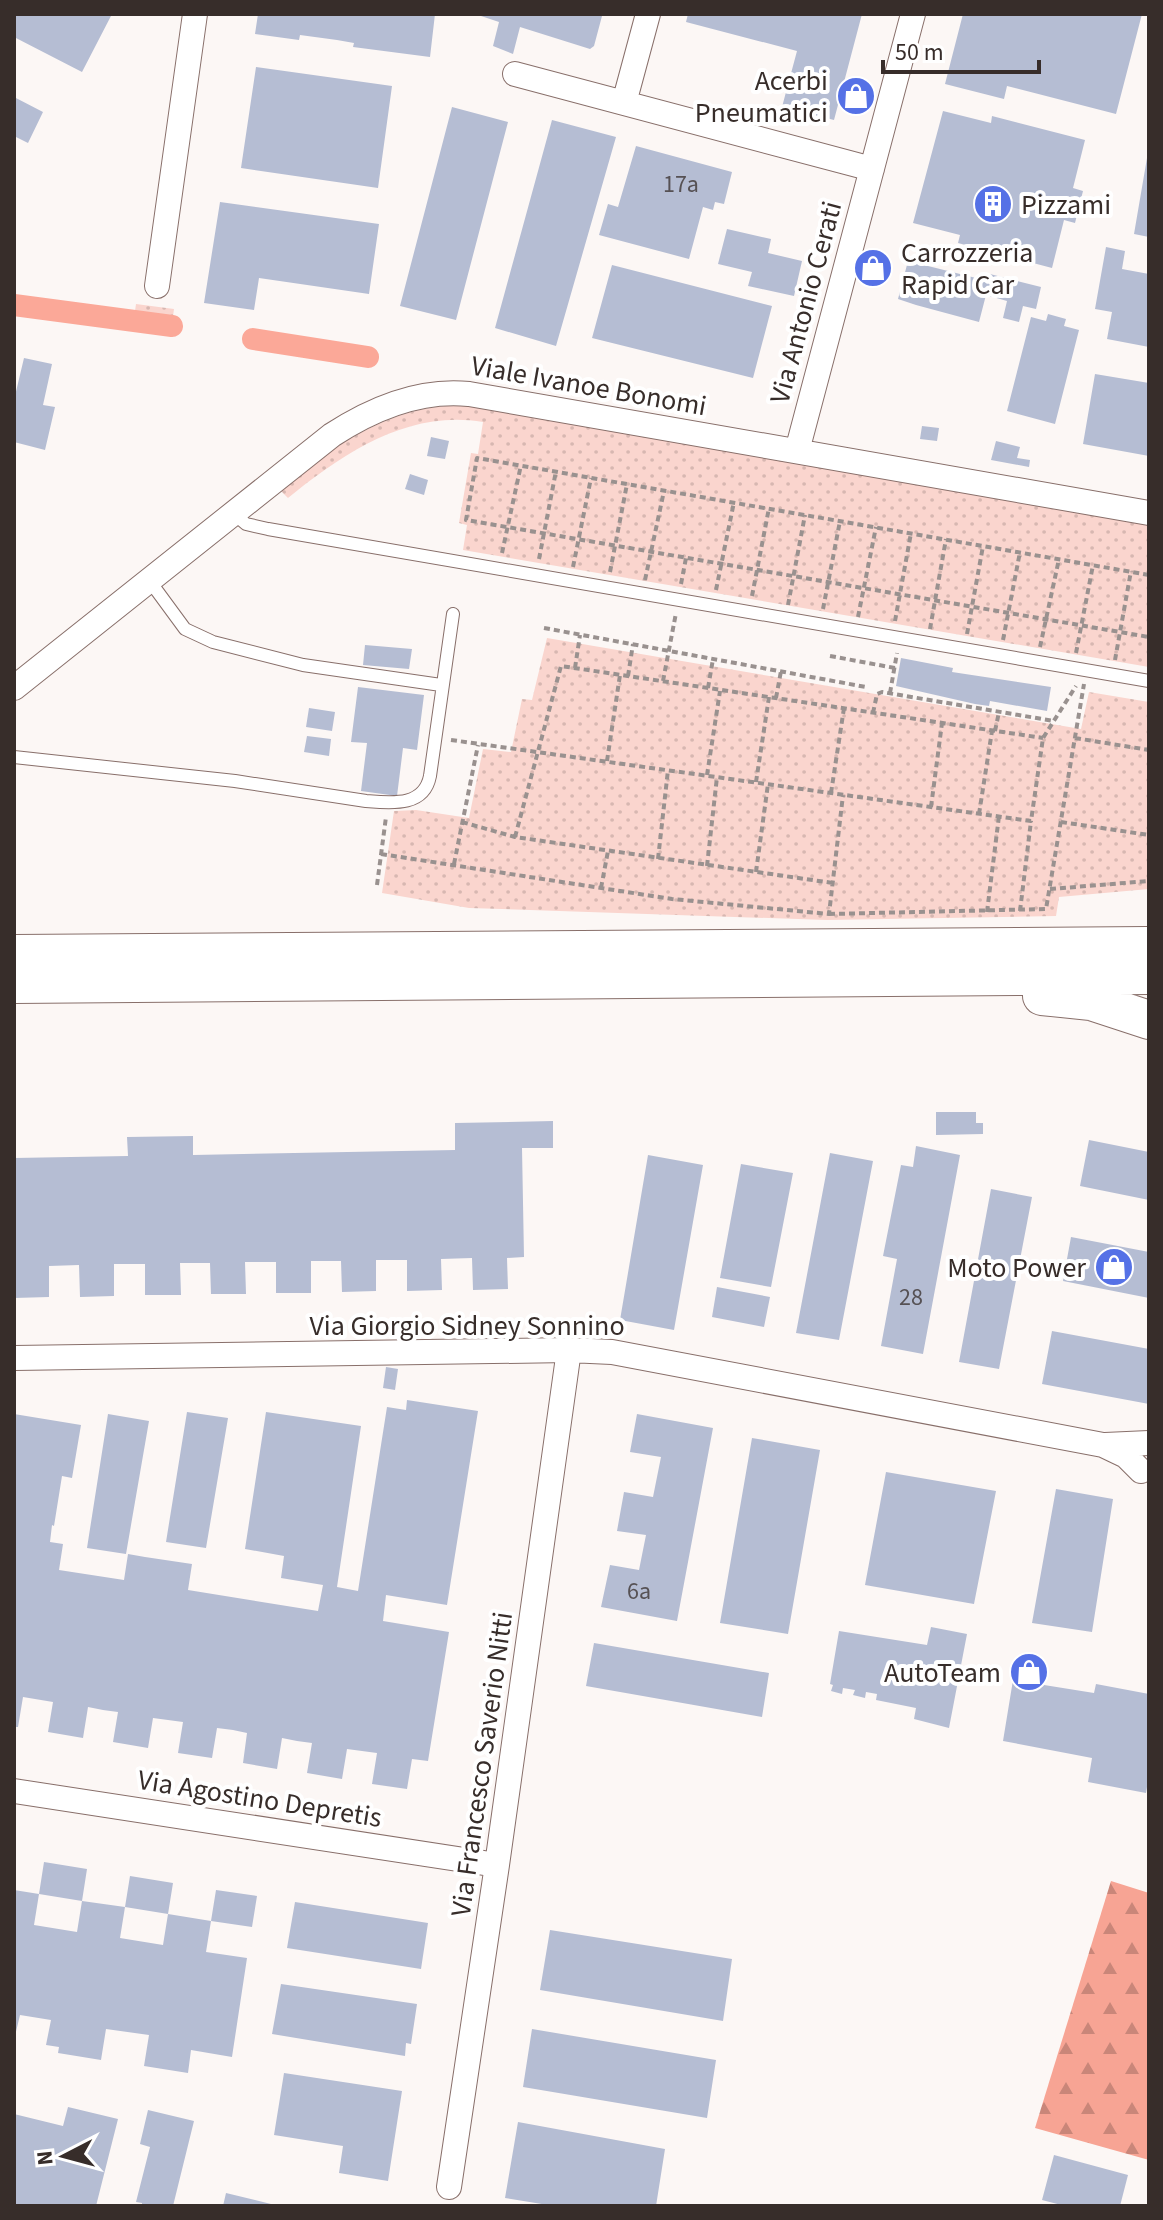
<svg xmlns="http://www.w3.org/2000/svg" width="1163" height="2220" font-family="'Source Sans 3',sans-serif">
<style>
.green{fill:url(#green-dots)}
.forest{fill:url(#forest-firs)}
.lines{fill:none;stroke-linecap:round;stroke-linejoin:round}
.canal{stroke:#fba898;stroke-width:22}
.building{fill:#b5bdd3}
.service-casing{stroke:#886f6a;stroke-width:14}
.minor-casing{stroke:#886f6a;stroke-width:26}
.trunk-casing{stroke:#886f6a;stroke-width:40}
.path{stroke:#99918f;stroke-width:4;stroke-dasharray:6 4;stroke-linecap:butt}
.service{stroke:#fff;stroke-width:12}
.minor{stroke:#fff;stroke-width:24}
.trunk{stroke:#fff;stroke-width:38}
.labels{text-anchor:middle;stroke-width:8;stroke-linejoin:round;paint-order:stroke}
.number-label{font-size:24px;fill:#565154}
.poi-label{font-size:28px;fill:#372d2a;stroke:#fff;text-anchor:end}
.street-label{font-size:28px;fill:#372d2a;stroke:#fff}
</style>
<defs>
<pattern id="green-dots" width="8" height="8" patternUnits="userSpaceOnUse" patternTransform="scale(2)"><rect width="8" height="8" fill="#fad5ce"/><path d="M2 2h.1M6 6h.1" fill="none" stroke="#d7b7b1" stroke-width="1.8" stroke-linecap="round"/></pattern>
<pattern id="forest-firs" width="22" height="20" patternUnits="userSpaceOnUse" patternTransform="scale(2)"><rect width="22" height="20" fill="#f7a494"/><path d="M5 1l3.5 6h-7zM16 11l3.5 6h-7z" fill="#c98679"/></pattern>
</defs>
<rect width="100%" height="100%" fill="#fcf7f5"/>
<!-- green -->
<path class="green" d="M 136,304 L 174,309 L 171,331 L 133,325 Z
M 461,405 L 1149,523 L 1149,667 L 463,550 L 467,525 L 459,523 L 471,453 L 478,454 L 483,422 C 409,409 343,453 288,498 L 279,489 C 335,446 388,406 461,405 Z
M 547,638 L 1081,729 L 1089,692 L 1149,702 L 1149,889 L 1059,897 L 1056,916 L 827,920 L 469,908 L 382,893 L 394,811 L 416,810 L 469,818 L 483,749 L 511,752 L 522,699 L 532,700 Z"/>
<!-- forest -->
<path class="forest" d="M 1111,1881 L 1149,1893 L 1149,2160 L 1035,2128 Z"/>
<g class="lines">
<!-- canal -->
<path class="canal" d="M 14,305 L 172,326
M 253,339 L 368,357"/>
</g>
<!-- building -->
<path class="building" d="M 14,14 L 112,14 L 82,72 L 14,37 Z
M 258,14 L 435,14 L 430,57 L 353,47 L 354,43 L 337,40 L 300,35 L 299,40 L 255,34 Z
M 475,14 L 601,14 L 602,16 L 594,46 L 590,49 L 520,27 L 513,54 L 493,46 L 499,22 Z
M 688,14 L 862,14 L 834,120 L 782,107 L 797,51 L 686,22 Z
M 963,14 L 1142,14 L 1116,114 L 1007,86 L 1004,99 L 945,84 Z
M 256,67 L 392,86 L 378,188 L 241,168 Z
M 14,97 L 43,112 L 28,143 L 14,136 Z
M 452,107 L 508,122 L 456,320 L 400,306 Z
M 943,111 L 991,123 L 992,116 L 1085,140 L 1073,188 L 1083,191 L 1075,223 L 1064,220 L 1052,268 L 958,243 L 960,235 L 913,223 Z
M 552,120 L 616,137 L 556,346 L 495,328 Z
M 636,146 L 732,172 L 724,204 L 715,202 L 713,210 L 703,207 L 689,259 L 599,235 L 608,204 L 618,207 Z
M 1147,158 L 1149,158 L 1149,237 L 1134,234 Z
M 220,202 L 379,224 L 369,294 L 259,278 L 254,310 L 204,303 Z
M 727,229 L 771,239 L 768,253 L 802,261 L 794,296 L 748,286 L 752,272 L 718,264 Z
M 1106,247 L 1125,251 L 1122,269 L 1149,274 L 1149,347 L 1107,339 L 1112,312 L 1095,309 Z
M 908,261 L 988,281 L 990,274 L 1041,287 L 1036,309 L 1023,306 L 1019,322 L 1003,318 L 1007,301 L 986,295 L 979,322 L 916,305 L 898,299 Z
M 612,265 L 772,306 L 753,378 L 592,338 Z
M 1048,314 L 1066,319 L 1064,326 L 1079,330 L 1055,424 L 1007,411 L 1031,317 L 1046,321 Z
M 24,358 L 52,364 L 43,405 L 55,407 L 45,450 L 14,442 L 14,400 Z
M 1095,374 L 1149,383 L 1149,456 L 1083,444 Z
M 922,426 L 939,428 L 937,441 L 920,439 Z
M 431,437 L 449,441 L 445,459 L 427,456 Z
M 996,441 L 1020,447 L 1017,458 L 1030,460 L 1029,467 L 991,460 Z
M 410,474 L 428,480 L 424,495 L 405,489 Z
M 365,645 L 412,649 L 409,669 L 363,665 Z
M 901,658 L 953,668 L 952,672 L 1051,687 L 1047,711 L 990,701 L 989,706 L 975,704 L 896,686 Z
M 358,687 L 424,695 L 417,750 L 403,748 L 397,796 L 361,791 L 367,743 L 351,742 Z
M 309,708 L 335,712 L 332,731 L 306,727 Z
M 307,736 L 331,739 L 329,756 L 304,752 Z
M 936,1112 L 976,1112 L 976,1123 L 983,1123 L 983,1134 L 936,1135 Z
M 553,1121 L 553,1148 L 522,1148 L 524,1257 L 507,1258 L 508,1289 L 473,1290 L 472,1258 L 441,1259 L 442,1290 L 407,1291 L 407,1260 L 376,1260 L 376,1291 L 342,1292 L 341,1261 L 311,1261 L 311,1293 L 276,1293 L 276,1262 L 245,1262 L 246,1294 L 211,1294 L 210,1263 L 180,1263 L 181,1295 L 145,1295 L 145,1264 L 114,1264 L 114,1296 L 80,1297 L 79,1265 L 49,1266 L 49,1297 L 14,1298 L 14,1158 L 128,1156 L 127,1137 L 193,1136 L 193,1155 L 455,1150 L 455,1123 Z
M 1089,1140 L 1149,1152 L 1149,1200 L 1080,1186 Z
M 916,1146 L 960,1155 L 923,1354 L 881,1346 L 897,1259 L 883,1256 L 901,1165 L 913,1167 Z
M 830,1153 L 873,1161 L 839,1340 L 796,1333 Z
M 648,1155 L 703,1165 L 674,1330 L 620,1320 Z
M 741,1164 L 793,1173 L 771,1287 L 720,1278 Z
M 991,1189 L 1032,1197 L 999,1369 L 959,1362 Z
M 1071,1237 L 1149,1252 L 1149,1298 L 1063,1281 Z
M 717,1287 L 770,1297 L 764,1327 L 712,1317 Z
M 1052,1331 L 1149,1349 L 1149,1404 L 1042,1384 Z
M 386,1367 L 398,1369 L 395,1390 L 383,1388 Z
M 407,1400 L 478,1411 L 447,1605 L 386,1595 L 383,1621 L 449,1632 L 428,1761 L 412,1759 L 407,1789 L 372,1784 L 377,1753 L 347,1749 L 342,1779 L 307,1773 L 312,1743 L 297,1741 L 282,1738 L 277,1769 L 243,1763 L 247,1733 L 233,1730 L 217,1728 L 212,1758 L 178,1753 L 183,1722 L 153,1718 L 148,1748 L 113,1742 L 118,1712 L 103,1710 L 88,1707 L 83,1738 L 48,1732 L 53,1702 L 23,1697 L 18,1727 L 14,1727 L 14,1414 L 81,1425 L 72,1478 L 62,1476 L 54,1526 L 52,1525 L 50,1542 L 63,1544 L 59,1570 L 124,1580 L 128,1554 L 145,1557 L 192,1564 L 188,1590 L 318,1611 L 323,1585 L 281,1578 L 284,1556 L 245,1549 L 266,1412 L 361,1426 L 337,1587 L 358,1591 L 387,1407 L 406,1410 Z
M 187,1412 L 228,1418 L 206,1548 L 166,1542 Z
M 108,1414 L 149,1421 L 126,1554 L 87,1548 Z
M 637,1414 L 713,1428 L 677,1621 L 601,1607 L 610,1565 L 639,1570 L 646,1535 L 617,1531 L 624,1492 L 653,1497 L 661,1457 L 630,1452 Z
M 752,1438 L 820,1450 L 788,1634 L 720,1623 Z
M 886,1472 L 996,1491 L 974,1604 L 865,1585 Z
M 1056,1489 L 1113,1499 L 1092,1632 L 1032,1623 Z
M 931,1627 L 967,1634 L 949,1728 L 914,1719 L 916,1708 L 876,1700 L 877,1694 L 866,1692 L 865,1698 L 853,1695 L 855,1690 L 843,1688 L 842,1694 L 831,1691 L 833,1685 L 830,1684 L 839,1631 L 927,1645 Z
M 594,1643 L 769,1673 L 762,1717 L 586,1686 Z
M 1013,1680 L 1094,1693 L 1096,1684 L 1149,1694 L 1149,1775 L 1146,1793 L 1088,1782 L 1092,1758 L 1003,1741 Z
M 44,1862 L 87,1869 L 82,1901 L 39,1894 Z
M 130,1876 L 173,1883 L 168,1914 L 125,1907 L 120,1938 L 163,1945 L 168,1914 L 211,1921 L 216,1890 L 257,1896 L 252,1927 L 211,1921 L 206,1952 L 247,1958 L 232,2057 L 191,2050 L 188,2073 L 144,2066 L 149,2035 L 106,2029 L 101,2060 L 58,2053 L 59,2047 L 46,2045 L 51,2020 L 20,2015 L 14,2040 L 14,1890 L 39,1894 L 34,1925 L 77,1932 L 82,1901 L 125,1907 Z
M 295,1902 L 428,1923 L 421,1969 L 287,1948 Z
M 550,1930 L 732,1959 L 723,2021 L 540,1990 Z
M 281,1984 L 417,2004 L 411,2044 L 406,2043 L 405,2056 L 272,2034 Z
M 532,2029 L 716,2060 L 707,2118 L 523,2087 Z
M 284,2073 L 402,2091 L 388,2181 L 339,2173 L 343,2146 L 274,2135 Z
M 68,2107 L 118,2119 L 96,2206 L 14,2206 L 14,2114 L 63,2126 Z
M 148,2110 L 194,2121 L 173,2206 L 142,2206 L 142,2203 L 136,2202 L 150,2147 L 140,2144 Z
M 518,2122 L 665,2149 L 656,2206 L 554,2206 L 505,2198 Z
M 1054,2155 L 1128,2175 L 1120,2206 L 1065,2206 L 1042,2200 Z
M 226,2193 L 275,2205 L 274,2206 L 223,2206 Z"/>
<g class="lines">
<defs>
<path id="service" d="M 233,513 L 246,524 L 268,529 L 1149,681
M 149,580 L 185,629 L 213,642 L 303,665 L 441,685
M 14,757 L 235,781 L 366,801 C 392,803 424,807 430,776 L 453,614"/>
<path id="minor" d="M 515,74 L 872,169
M 624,103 L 648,14
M 157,286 L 195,14
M 797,451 L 913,14
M 14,688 L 332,435 C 372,409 420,389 469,394 L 1149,513
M 14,1358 L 569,1350 L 612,1352 L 1103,1445 L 1126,1456 L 1141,1471
M 1105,1445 L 1149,1443
M 14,1791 L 497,1865
M 449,2187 L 497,1865 L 569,1350"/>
<path id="trunk" d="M 14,954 L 1149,946
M 14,984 L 1149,975
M 1042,996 L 1091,1001 L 1149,1020"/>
</defs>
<!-- service casing -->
<use href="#service" class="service-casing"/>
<!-- minor casing -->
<use href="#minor" class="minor-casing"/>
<!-- trunk casing -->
<use href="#trunk" class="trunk-casing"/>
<!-- path -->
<path class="path" d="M 502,553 L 521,465
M 539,559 L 556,471
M 573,567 L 591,478
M 610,572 L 627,484
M 1149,575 L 477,458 L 466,520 L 1149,637
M 645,580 L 664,491
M 681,584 L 686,558
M 716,590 L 734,502
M 752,596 L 769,508
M 788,605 L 805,515
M 823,609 L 840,521
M 858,617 L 876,527
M 895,621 L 911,533
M 544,628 L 866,687
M 930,629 L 946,539
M 967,634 L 983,546
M 1003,640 L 1020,552
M 1040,647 L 1059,559
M 1076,653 L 1093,565
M 830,656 L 895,668
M 1115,660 L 1131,571
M 575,668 L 580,635
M 628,676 L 633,644
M 663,681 L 676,613
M 708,688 L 713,659
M 890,693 L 897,653
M 776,698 L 781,671
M 873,713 L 877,694 L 882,692 L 1054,721
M 995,731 L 999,712
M 1075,738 L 1149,750
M 451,740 L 1031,821 L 1043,738 L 1076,686
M 607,761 L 620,675
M 707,775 L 720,691
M 756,782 L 769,697
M 831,793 L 844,708
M 931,807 L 942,723
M 979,814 L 992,731
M 462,822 L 515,837 L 833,883
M 1061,822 L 1149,835
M 515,837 L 561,666 L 1043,738
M 381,854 L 672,899 L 829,914 L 843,795
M 658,859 L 668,770
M 454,864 L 478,745
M 707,866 L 717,777
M 756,872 L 768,784
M 377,885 L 386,817
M 601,888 L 608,851
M 1050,889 L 1149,881
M 1020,911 L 1031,821
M 987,912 L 999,816
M 829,914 L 1046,909 L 1084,684"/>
<!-- service -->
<use href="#service" class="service"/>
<!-- minor -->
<use href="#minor" class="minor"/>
<!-- trunk -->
<use href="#trunk" class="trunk"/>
</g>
<!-- icons -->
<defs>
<symbol id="shop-disc" viewBox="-11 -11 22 22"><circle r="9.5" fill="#5571e6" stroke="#fff"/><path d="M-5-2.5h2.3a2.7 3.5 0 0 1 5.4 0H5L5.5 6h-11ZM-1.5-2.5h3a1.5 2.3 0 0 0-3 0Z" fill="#fff"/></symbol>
<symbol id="building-disc" viewBox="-11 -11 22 22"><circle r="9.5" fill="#5571e6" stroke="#fff"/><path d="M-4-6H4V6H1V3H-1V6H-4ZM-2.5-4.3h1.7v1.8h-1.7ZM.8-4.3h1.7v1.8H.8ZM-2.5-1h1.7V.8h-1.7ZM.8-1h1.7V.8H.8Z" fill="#fff"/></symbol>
</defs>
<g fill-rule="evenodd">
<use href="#shop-disc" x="834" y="74" width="44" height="44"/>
<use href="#building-disc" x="971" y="182" width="44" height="44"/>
<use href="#shop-disc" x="851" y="246" width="44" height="44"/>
<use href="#shop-disc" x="1092" y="1245" width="44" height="44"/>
<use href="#shop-disc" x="1007" y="1650" width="44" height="44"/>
</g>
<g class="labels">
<!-- number labels -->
<g class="number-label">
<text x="681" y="192">17a</text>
<text x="911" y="1305">28</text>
<text x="639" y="1599">6a</text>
</g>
<!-- poi labels -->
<g class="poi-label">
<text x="828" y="90">Acerbi<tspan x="828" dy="32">Pneumatici</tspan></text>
<text x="1021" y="214" text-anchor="start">Pizzami</text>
<text x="901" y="262" text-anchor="start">Carrozzeria<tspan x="901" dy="32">Rapid Car</tspan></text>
<text x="1086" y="1277">Moto Power</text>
<text x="1001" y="1682">AutoTeam</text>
</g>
<!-- street labels -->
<g class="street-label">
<text transform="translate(805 302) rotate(-75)" y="10">Via Antonio Cerati</text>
<text transform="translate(589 385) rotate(10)" y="10">Viale Ivanoe Bonomi</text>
<text x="467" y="1335">Via Giorgio Sidney Sonnino</text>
<text transform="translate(481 1764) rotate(-82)" y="10">Via Francesco Saverio Nitti</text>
<text transform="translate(260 1798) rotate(9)" y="10">Via Agostino Depretis</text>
</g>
</g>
<!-- border -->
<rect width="1163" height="2220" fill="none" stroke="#372d2a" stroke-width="32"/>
<!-- north arrow -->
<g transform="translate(64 2156) rotate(264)" stroke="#ffffff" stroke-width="6" paint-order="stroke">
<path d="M0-6L14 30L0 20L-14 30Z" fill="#372d2a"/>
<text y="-12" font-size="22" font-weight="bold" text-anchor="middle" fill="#372d2a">N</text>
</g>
<!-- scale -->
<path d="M883 60v12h156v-12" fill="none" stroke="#372d2a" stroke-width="4"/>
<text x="895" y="60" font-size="24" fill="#372d2a" stroke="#ffffff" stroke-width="6" paint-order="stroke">50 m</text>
</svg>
